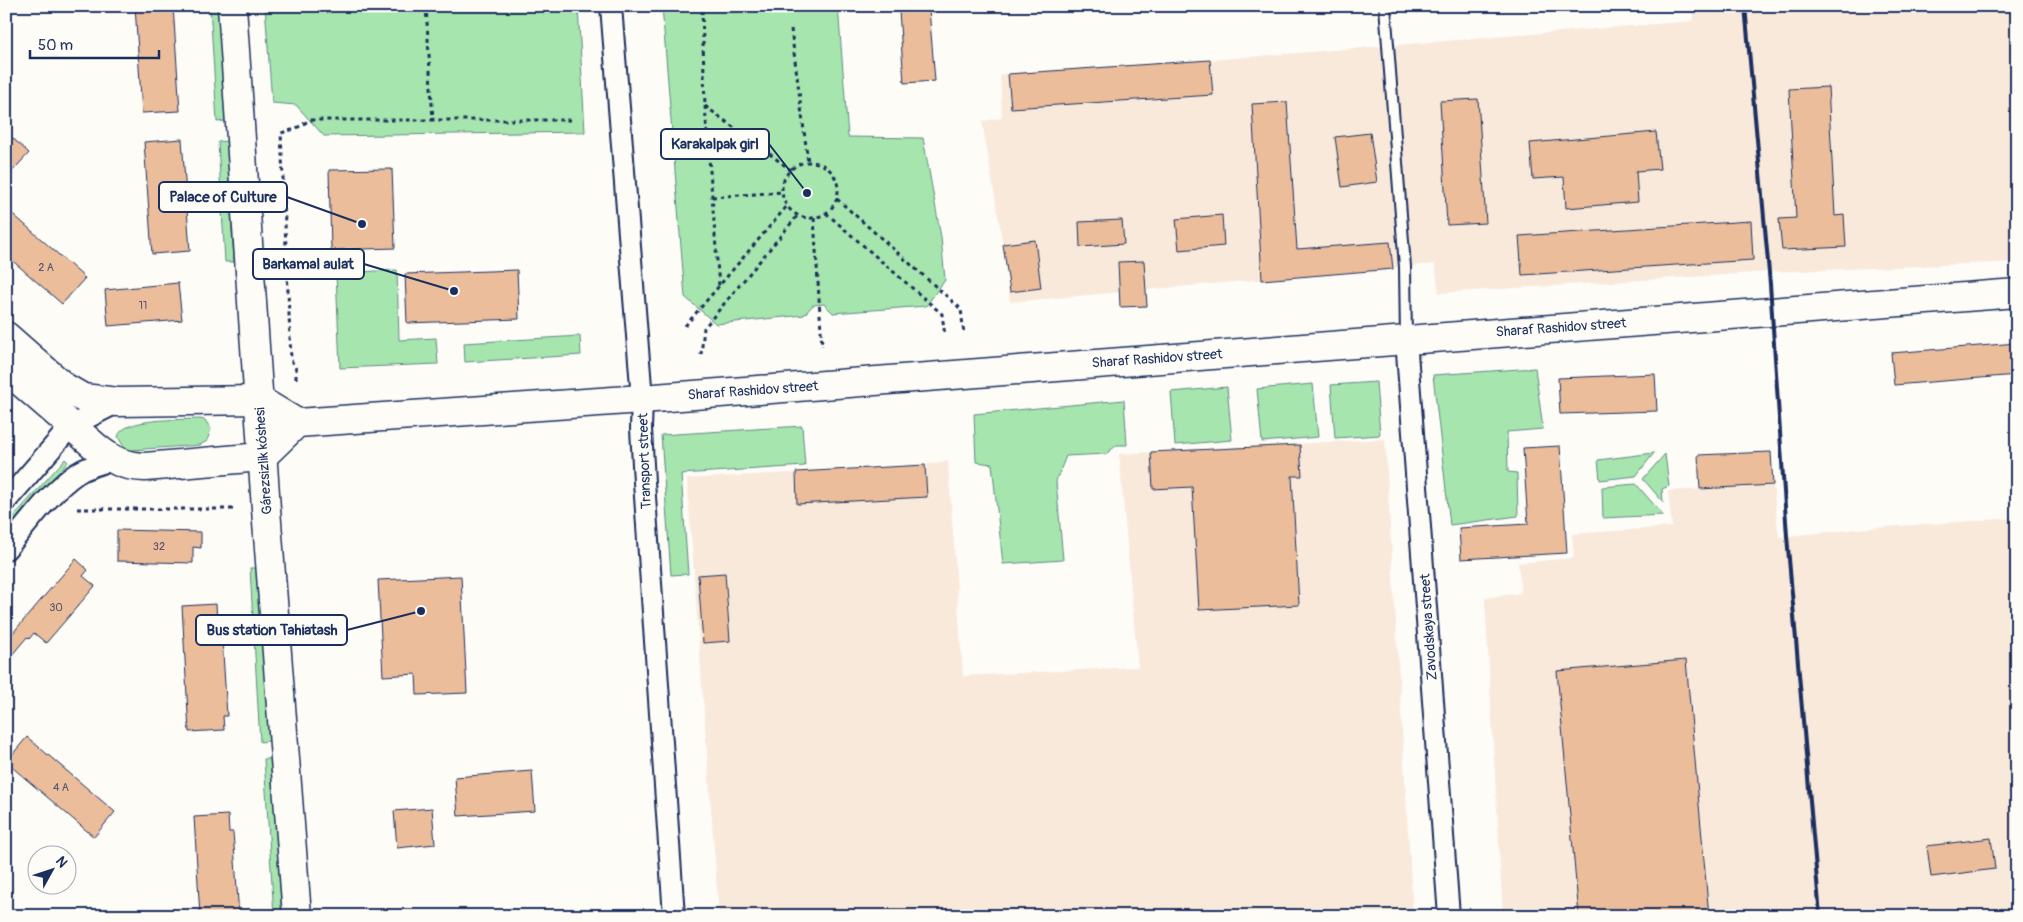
<svg xmlns="http://www.w3.org/2000/svg" width="2023" height="922" font-family="Pangolin,sans-serif">
<style>
.built{fill:#f8e9db}
.green{fill:#a6e5ad;stroke:#608a86}
.building{fill:#ebbd9b;stroke:#1b2f5e}
.lines{fill:none;stroke-linecap:round;stroke-linejoin:round}
.lane-casing{stroke:#1b2f5e;stroke-width:14}
.street-casing{stroke:#1b2f5e;stroke-width:24}
.secondary-casing{stroke:#1b2f5e;stroke-width:31}
.primary-casing{stroke:#1b2f5e;stroke-width:31}
.path{stroke:#1b2f5e;stroke-width:3;stroke-dasharray:4 4;stroke-linecap:butt}
.lane{stroke:#fdfcf7;stroke-width:10}
.street{stroke:#fdfcf7;stroke-width:20}
.secondary{stroke:#fdfcf7;stroke-width:28}
.primary{stroke:#fdfcf7;stroke-width:28}
.rail{stroke:#1b2f5e;stroke-width:4}
.labels{text-anchor:middle;stroke-width:5;stroke-linejoin:round;paint-order:stroke}
.number-label{font-size:11px;fill:#4f526d}
.street-label{font-size:14px;fill:#1b2f5e;stroke:#fdfcf7}
.leader{fill:none;stroke:#1b2f5e;stroke-width:2}
.callout-dot{fill:#1b2f5e;stroke:#fdfcf7;stroke-width:2}
.callout{fill:#fdfcf7;stroke:#1b2f5e;stroke-width:2}
.callout-label{font-size:15px;text-anchor:middle;font-weight:bold;fill:#1b2f5e}
</style>
<rect width="100%" height="100%" fill="#fdfcf7"/>
<filter id="ink" filterUnits="userSpaceOnUse"><feTurbulence type="fractalNoise" baseFrequency=".02" numOctaves="2"/><feDisplacementMap in="SourceGraphic" scale="10" xChannelSelector="R" yChannelSelector="G"/><feConvolveMatrix kernelMatrix="1 2 1 2 8 2 1 2 1" color-interpolation-filters="sRGB"/></filter>
<g filter="url(#ink)">
<!-- built -->
<path class="built" d="M 1693,6 L 2017,6 L 2017,262 L 1769,272 L 1439,293 L 1435,264 L 1010,302 L 1003,244 L 982,121 L 1002,118 L 1000,74 L 1210,60 L 1693,21 Z
M 1385,439 L 1413,916 L 719,916 L 687,479 L 925,465 L 948,461 L 963,676 L 1138,667 L 1119,454 Z
M 1773,485 L 1779,537 L 1857,529 L 2017,518 L 2017,916 L 1503,916 L 1485,598 L 1521,593 L 1518,563 L 1574,558 L 1572,534 L 1672,527 L 1668,491 Z"/>
<!-- green -->
<path class="green" d="M 210,6 L 219,6 L 225,121 L 217,122 Z
M 265,6 L 578,6 L 585,132 L 324,136 L 296,105 L 272,103 Z
M 662,6 L 838,6 L 848,137 L 923,138 L 941,237 L 945,280 L 926,306 L 833,313 L 824,304 L 813,305 L 804,315 L 716,324 L 685,297 Z
M 227,141 L 234,262 L 225,262 L 218,142 Z
M 397,270 L 399,340 L 436,338 L 438,364 L 340,368 L 336,273 Z
M 580,336 L 581,355 L 465,362 L 464,343 Z
M 1535,368 L 1543,429 L 1507,432 L 1508,472 L 1517,473 L 1518,516 L 1450,525 L 1433,375 Z
M 1376,382 L 1380,435 L 1335,438 L 1331,385 Z
M 1313,384 L 1318,437 L 1262,442 L 1257,389 Z
M 1227,387 L 1232,440 L 1175,445 L 1171,392 Z
M 1124,400 L 1127,445 L 1117,445 L 1106,454 L 1066,456 L 1056,481 L 1063,560 L 1003,564 L 992,464 L 976,462 L 974,414 Z
M 200,419 L 205,420 L 211,429 L 207,441 L 200,445 L 131,450 L 124,447 L 118,437 C 122,417 182,420 200,419 Z
M 802,426 L 805,466 L 681,474 L 688,574 L 671,575 L 661,435 Z
M 1654,453 L 1636,476 L 1600,480 L 1598,460 Z
M 1665,454 L 1669,486 L 1662,489 L 1663,502 L 1643,479 Z
M 65,459 L 68,462 L 6,532 L 6,525 Z
M 1636,484 L 1663,515 L 1603,518 L 1602,487 Z
M 250,568 L 259,568 L 269,741 L 260,742 Z
M 264,759 L 272,759 L 282,916 L 274,916 Z"/>
<!-- building -->
<path class="building" d="M 135,6 L 173,6 L 180,111 L 142,113 Z
M 929,9 L 935,81 L 904,83 L 899,11 Z
M 1210,60 L 1213,95 L 1011,108 L 1008,74 Z
M 1828,87 L 1835,216 L 1844,215 L 1846,247 L 1782,250 L 1779,219 L 1796,218 L 1789,89 Z
M 1478,99 L 1486,223 L 1447,225 L 1440,101 Z
M 1287,102 L 1297,249 L 1390,242 L 1393,269 L 1262,280 L 1252,104 Z
M 6,132 L 29,153 L 6,178 Z
M 1656,132 L 1660,169 L 1636,171 L 1638,202 L 1566,208 L 1564,177 L 1533,179 L 1530,143 Z
M 1370,133 L 1377,182 L 1342,187 L 1335,137 Z
M 182,139 L 190,251 L 152,254 L 144,142 Z
M 392,169 L 395,248 L 331,250 L 329,170 Z
M 6,208 L 85,278 L 62,304 L 6,255 Z
M 1222,215 L 1224,246 L 1179,250 L 1176,219 Z
M 1122,220 L 1124,244 L 1080,247 L 1079,222 Z
M 1751,221 L 1753,260 L 1522,275 L 1519,236 Z
M 1035,240 L 1041,288 L 1010,292 L 1003,244 Z
M 1144,261 L 1147,306 L 1120,307 L 1118,262 Z
M 517,270 L 519,319 L 407,323 L 405,274 Z
M 178,283 L 182,320 L 108,326 L 105,290 Z
M 2017,343 L 2017,375 L 1894,385 L 1891,353 Z
M 1655,374 L 1657,411 L 1560,414 L 1558,378 Z
M 1300,445 L 1302,476 L 1292,476 L 1299,605 L 1199,610 L 1192,487 L 1153,489 L 1151,452 Z
M 1560,446 L 1567,553 L 1461,559 L 1459,528 L 1528,524 L 1523,448 Z
M 1771,452 L 1773,485 L 1700,489 L 1698,455 Z
M 925,465 L 927,497 L 797,504 L 796,472 Z
M 117,530 L 201,532 L 201,548 L 193,547 L 193,563 L 117,561 Z
M 76,559 L 88,570 L 83,576 L 95,586 L 46,643 L 34,633 L 29,639 L 27,637 L 6,662 L 6,641 Z
M 725,573 L 730,641 L 703,643 L 698,575 Z
M 461,576 L 467,693 L 417,695 L 416,674 L 383,676 L 378,580 Z
M 216,604 L 217,622 L 221,622 L 227,716 L 223,716 L 224,730 L 189,732 L 182,606 Z
M 1686,660 L 1709,916 L 1579,916 L 1557,671 Z
M 27,737 L 115,812 L 94,837 L 6,762 Z
M 532,771 L 535,811 L 458,816 L 455,777 Z
M 432,808 L 435,844 L 397,848 L 394,811 Z
M 228,815 L 229,832 L 233,832 L 239,916 L 200,916 L 194,817 Z
M 1991,838 L 1995,869 L 1931,877 L 1927,846 Z"/>
<g class="lines">
<defs>
<path id="lane" d="M 1385,6 L 1405,267 L 1406,339"/>
<path id="street" d="M 611,6 L 642,399 L 641,429 L 644,482 L 674,916
M 1406,339 L 1449,916
M 6,501 L 71,426 L 118,402
M 6,549 C 28,524 49,493 76,474 C 87,467 100,463 113,460"/>
<path id="secondary" d="M 232,6 L 266,509 L 297,916"/>
<path id="primary" d="M 6,336 L 64,387 L 83,398 L 118,402 L 259,400 L 297,423
M 6,369 L 97,448 C 114,461 123,466 145,467 L 262,457 L 297,423
M 297,423 L 642,399 L 2017,293"/>
</defs>
<!-- lane casing -->
<use href="#lane" class="lane-casing"/>
<!-- street casing -->
<use href="#street" class="street-casing"/>
<!-- secondary casing -->
<use href="#secondary" class="secondary-casing"/>
<!-- primary casing -->
<use href="#primary" class="primary-casing"/>
<!-- path -->
<path class="path" d="M 426,6 L 433,120
M 702,10 L 705,106 L 719,287
M 791,29 L 808,162
M 705,106 L 791,170
M782 190a28 28 0 1 1 56 0a28 28 0 1 1-56 0Z
M 712,197 L 783,192
M 837,199 L 961,309 L 964,335
M 826,213 L 942,314 L 945,336
M 814,218 L 822,346
M 685,326 L 787,206
M 701,355 L 704,328 L 798,215
M 296,379 L 296,369 L 291,360 L 281,133 L 295,129 L 310,120 L 572,120
M 77,509 L 234,509"/>
<!-- lane -->
<use href="#lane" class="lane"/>
<!-- street -->
<use href="#street" class="street"/>
<!-- secondary -->
<use href="#secondary" class="secondary"/>
<!-- primary -->
<use href="#primary" class="primary"/>
<!-- rail -->
<path class="rail" d="M 1745,6 L 1770,284 L 1787,536 L 1820,916"/>
</g>
</g>
<g class="labels">
<!-- number labels -->
<g class="number-label">
<text x="46" y="271">2 А</text>
<text x="143" y="309">11</text>
<text x="159" y="550">32</text>
<text x="56" y="611">30</text>
<text x="61" y="791">4 А</text>
</g>
<!-- street labels -->
<g class="street-label">
<text transform="translate(1561 327) rotate(-4)" y="5">Sharaf Rashidov street</text>
<text transform="translate(1157 358) rotate(-4)" y="5">Sharaf Rashidov street</text>
<text transform="translate(753 390) rotate(-4)" y="5">Sharaf Rashidov street</text>
<text transform="translate(263 461) rotate(-94)" y="5">Gárezsizlik kóshesi</text>
<text transform="translate(644 461) rotate(-92)" y="5">Transport street</text>
<text transform="translate(1428 627) rotate(-94)" y="5">Zavodskaya street</text>
</g>
</g>
<!-- callouts -->
<path class="leader" d="M807 193L769 144M362 224L287 197M454 291L364 264M421 611L347 630"/>
<g class="callout-dot">
<circle cx="807" cy="193" r="5"/>
<circle cx="362" cy="224" r="5"/>
<circle cx="454" cy="291" r="5"/>
<circle cx="421" cy="611" r="5"/>
</g>
<g class="callout">
<rect x="661" y="129" width="108" height="30" rx="5"/>
<rect x="159" y="182" width="128" height="30" rx="5"/>
<rect x="253" y="249" width="111" height="30" rx="5"/>
<rect x="196" y="615" width="151" height="30" rx="5"/>
</g>
<g class="callout-label">
<text x="715" y="149">Karakalpak girl</text>
<text x="223" y="202">Palace of Culture</text>
<text x="308" y="269">Barkamal aulat</text>
<text x="272" y="635">Bus station Tahiatash</text>
</g>
<!-- margin -->
<rect width="2023" height="922" fill="none" stroke="#fdfcf7" stroke-width="25"/>
<rect x="12" y="12" width="1998" height="897" fill="none" stroke="#1b2f5e" stroke-width="2" filter="url(#ink)"/>
<!-- north arrow -->
<g transform="translate(52 870) rotate(50)"><circle r="24" fill="#fdfcf7" stroke="#a3aaba"/>
<path d="M0-4L9 19L0 12L-9 19Z" fill="#1b2f5e"/>
<text y="-8" font-size="14" font-weight="bold" text-anchor="middle" fill="#1b2f5e">N</text>
</g>
<!-- scale -->
<path d="M30 50v8h129v-8" fill="none" stroke="#1b2f5e" stroke-width="2.5"/>
<text x="38" y="50" font-size="15" fill="#1b2f5e" stroke="#fdfcf7" stroke-width="4" paint-order="stroke">50 m</text>
</svg>
